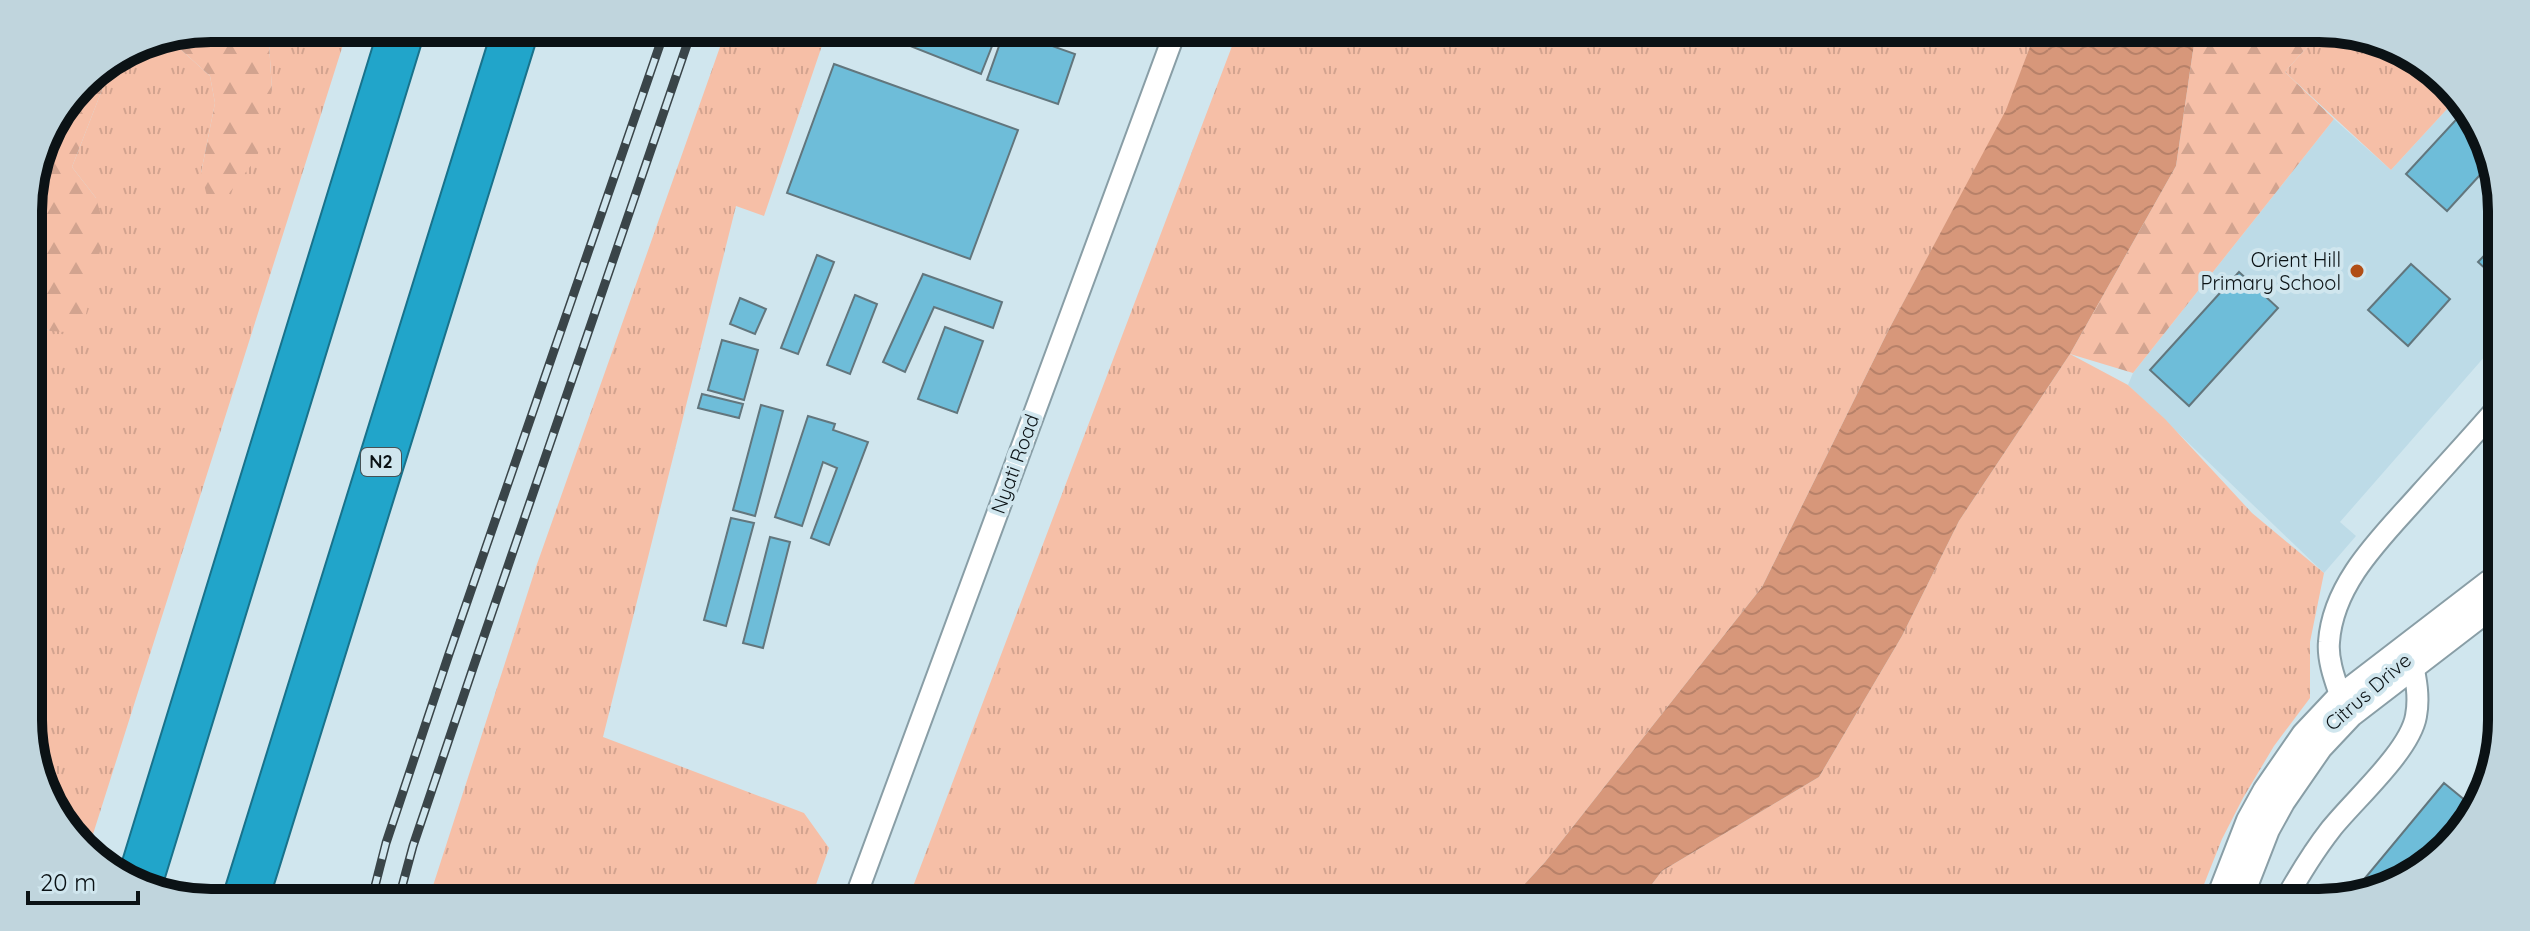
<svg xmlns="http://www.w3.org/2000/svg" width="2530" height="931" font-family="Quicksand,sans-serif">
<style>
.built{fill:#bddbe7}
.grass{fill:url(#grass-tufts)}
.forest{fill:url(#forest-firs)}
.water{fill:url(#water-waves)}
.building{fill:#6ebdd9;stroke:#62767d;stroke-width:2}
.lines{fill:none;stroke-linecap:round;stroke-linejoin:round}
.service-casing{stroke:#899ea6;stroke-width:24}
.tertiary-casing{stroke:#899ea6;stroke-width:48}
.motorway-casing{stroke:#19728b;stroke-width:48}
.service{stroke:#fff;stroke-width:20}
.tertiary{stroke:#fff;stroke-width:44}
.motorway{stroke:#21a5ca;stroke-width:44}
.rail-casing{stroke:#3a4549;stroke-width:9}
.rail{stroke:#d0e6ee;stroke-width:6;stroke-dasharray:18;stroke-linecap:butt}
.poi-dot{fill:#b14e16;stroke:#d0e6ee;stroke-width:3}
.labels{text-anchor:middle;stroke-width:8;stroke-linejoin:round;paint-order:stroke}
.shield{fill:#d0e6ee;stroke:#465256;stroke-width:2}
.shield-label{font-size:18px;font-weight:bold;fill:#0b1215}
.poi-label{font-size:20px;fill:#0b1215;stroke:#d0e6ee;text-anchor:end}
.street-label{font-size:20px;fill:#0b1215;stroke:#d0e6ee}
.rim{fill:none;stroke:#0b1215;stroke-width:10}
</style>
<defs>
<pattern id="grass-tufts" width="24" height="20" patternUnits="userSpaceOnUse" patternTransform="scale(2)"><rect width="24" height="20" fill="#f6bfa7"/><path d="M3 7l-1-3M5 7V3M7 7l1-3M15 17l-1-3M17 17v-4M19 17l1-3" fill="none" stroke="#d2a38f"/></pattern>
<pattern id="forest-firs" width="22" height="20" patternUnits="userSpaceOnUse" patternTransform="scale(2)"><rect width="22" height="20" fill="#f6bfa7"/><path d="M5 1l3.5 6h-7zM16 11l3.5 6h-7z" fill="#d2a38f"/></pattern>
<pattern id="water-waves" width="16" height="10" patternUnits="userSpaceOnUse" patternTransform="scale(2)"><rect width="16" height="10" fill="#d7977a"/><path d="M0 5q4-4 8 0t8 0" fill="none" stroke="#b78169"/></pattern>
</defs>
<rect width="100%" height="100%" fill="#d0e6ee"/>
<!-- built -->
<path class="built" d="M 2459,96 L 2500,187 L 2498,365 L 2486,355 L 2340,522 L 2356,536 L 2324,573 L 2128,385 L 2133,373 L 2334,119 L 2391,170 Z"/>
<!-- grass -->
<path class="grass" d="M 268,28 L 348,29 L 88,850 L 73,840 L 31,755 L 29,316 L 50,331 L 96,198 L 72,167 L 114,59 L 142,42 L 167,37 L 210,76 L 215,103 L 201,173 L 272,90 Z
M 726,30 L 827,31 L 764,216 L 736,206 L 603,737 L 804,813 L 829,848 L 812,896 L 430,895 L 536,567 Z
M 1237,33 L 2034,36 L 2007,110 L 1888,331 L 1762,587 L 1545,862 L 1511,899 L 909,897 Z
M 2316,37 L 2377,38 L 2457,91 L 2459,96 L 2391,170 L 2285,72 Z
M 2070,354 L 2128,385 L 2165,419 L 2252,513 L 2324,573 L 2310,642 L 2310,698 L 2274,746 L 2243,798 L 2222,839 L 2197,902 L 1640,900 L 1662,871 L 1819,777 L 1902,636 L 1959,521 Z"/>
<!-- forest -->
<path class="forest" d="M 211,28 L 268,28 L 272,90 L 257,158 L 222,202 L 208,200 L 201,173 L 215,103 L 210,76 L 167,37 Z
M 2195,37 L 2316,37 L 2285,72 L 2334,119 L 2133,373 L 2070,354 L 2176,166 Z
M 114,59 L 72,167 L 96,198 L 105,229 L 86,314 L 66,332 L 50,331 L 29,316 L 28,199 L 47,131 L 90,74 Z"/>
<!-- water -->
<path class="water" d="M 2034,36 L 2195,37 L 2176,166 L 2070,354 L 1959,521 L 1902,636 L 1819,777 L 1662,871 L 1640,900 L 1511,899 L 1545,862 L 1762,587 L 1888,331 L 2006,110 Z"/>
<!-- building -->
<path class="building" d="M 873,31 L 893,31 L 890,38 Z
M 904,31 L 998,31 L 981,74 L 900,42 Z
M 1004,32 L 1057,32 L 1052,46 L 1075,54 L 1058,104 L 987,80 Z
M 834,64 L 1018,130 L 970,259 L 787,193 Z
M 2465,110 L 2490,164 L 2447,211 L 2406,174 Z
M 2500,239 L 2499,281 L 2478,262 Z
M 817,255 L 834,262 L 798,354 L 781,348 Z
M 2411,264 L 2450,299 L 2408,346 L 2368,310 Z
M 2239,272 L 2278,308 L 2189,406 L 2150,370 Z
M 923,274 L 1002,302 L 993,328 L 934,307 L 905,372 L 883,362 Z
M 855,295 L 877,304 L 850,374 L 827,365 Z
M 740,298 L 766,309 L 755,334 L 730,324 Z
M 945,327 L 983,341 L 957,413 L 918,399 Z
M 722,340 L 758,350 L 744,400 L 708,390 Z
M 702,394 L 743,404 L 739,418 L 698,408 Z
M 761,405 L 783,411 L 755,516 L 733,510 Z
M 808,416 L 835,424 L 833,430 L 868,442 L 829,545 L 811,538 L 837,468 L 823,462 L 802,526 L 775,517 Z
M 731,518 L 754,523 L 726,626 L 704,620 Z
M 770,537 L 790,542 L 763,648 L 743,643 Z
M 2444,783 L 2472,806 L 2430,865 L 2351,895 Z"/>
<g class="lines">
<defs>
<path id="service" d="M 2344,707 C 2338,687 2327,663 2329,642 C 2333,582 2383,536 2420,494 C 2446,465 2472,437 2497,408
M 856,896 L 1175,32
M 2284,902 C 2298,877 2313,852 2331,829 C 2354,800 2410,751 2416,716 C 2420,695 2415,675 2411,655"/>
<path id="tertiary" d="M 2228,902 L 2258,825 L 2274,796 L 2312,741 L 2344,707 L 2495,591"/>
<path id="motorway" d="M 139,884 L 402,29
M 247,894 L 516,29"/>
</defs>
<!-- service casing -->
<use href="#service" class="service-casing"/>
<!-- tertiary casing -->
<use href="#tertiary" class="tertiary-casing"/>
<!-- motorway casing -->
<use href="#motorway" class="motorway-casing"/>
<!-- service -->
<use href="#service" class="service"/>
<!-- tertiary -->
<use href="#tertiary" class="tertiary"/>
<!-- motorway -->
<use href="#motorway" class="motorway"/>
<defs>
<path id="rail" d="M 373,894 L 386,843 L 449,654 L 665,30
M 400,894 L 413,846 L 473,668 L 692,30"/>
</defs>
<!-- rail casing -->
<use href="#rail" class="rail-casing"/>
<!-- rail -->
<use href="#rail" class="rail"/>
</g>
<!-- markers -->
<circle class="poi-dot" cx="2357" cy="271" r="8"/>
<g class="labels">
<!-- shield labels -->
<rect class="shield" x="361" y="448" width="40" height="28" rx="6"/>
<g class="shield-label">
<text x="381" y="468">N2</text>
</g>
<!-- poi labels -->
<g class="poi-label">
<text x="2341" y="267">Orient Hill<tspan x="2341" dy="23">Primary School</tspan></text>
</g>
<!-- street labels -->
<g class="street-label">
<text transform="translate(1015 464) rotate(-70)" y="7">Nyati Road</text>
<text transform="translate(2368 692) rotate(-41)" y="7">Citrus Drive</text>
</g>
</g>
<!-- crop -->
<path d="M0 0H2530V931H0ZM211 42H2319A169 169 0 0 1 2488 211V720A169 169 0 0 1 2319 889H211A169 169 0 0 1 42 720V211A169 169 0 0 1 211 42Z" fill="#c0d5dd" fill-rule="evenodd"/>
<path class="rim" d="M211 42H2319A169 169 0 0 1 2488 211V720A169 169 0 0 1 2319 889H211A169 169 0 0 1 42 720V211A169 169 0 0 1 211 42Z"/>
<!-- scale -->
<path d="M28 891v12h110v-12" fill="none" stroke="#0b1215" stroke-width="4"/>
<text x="40" y="891" font-size="24" fill="#0b1215" stroke="#d0e6ee" stroke-width="6" paint-order="stroke">20 m</text>
</svg>
